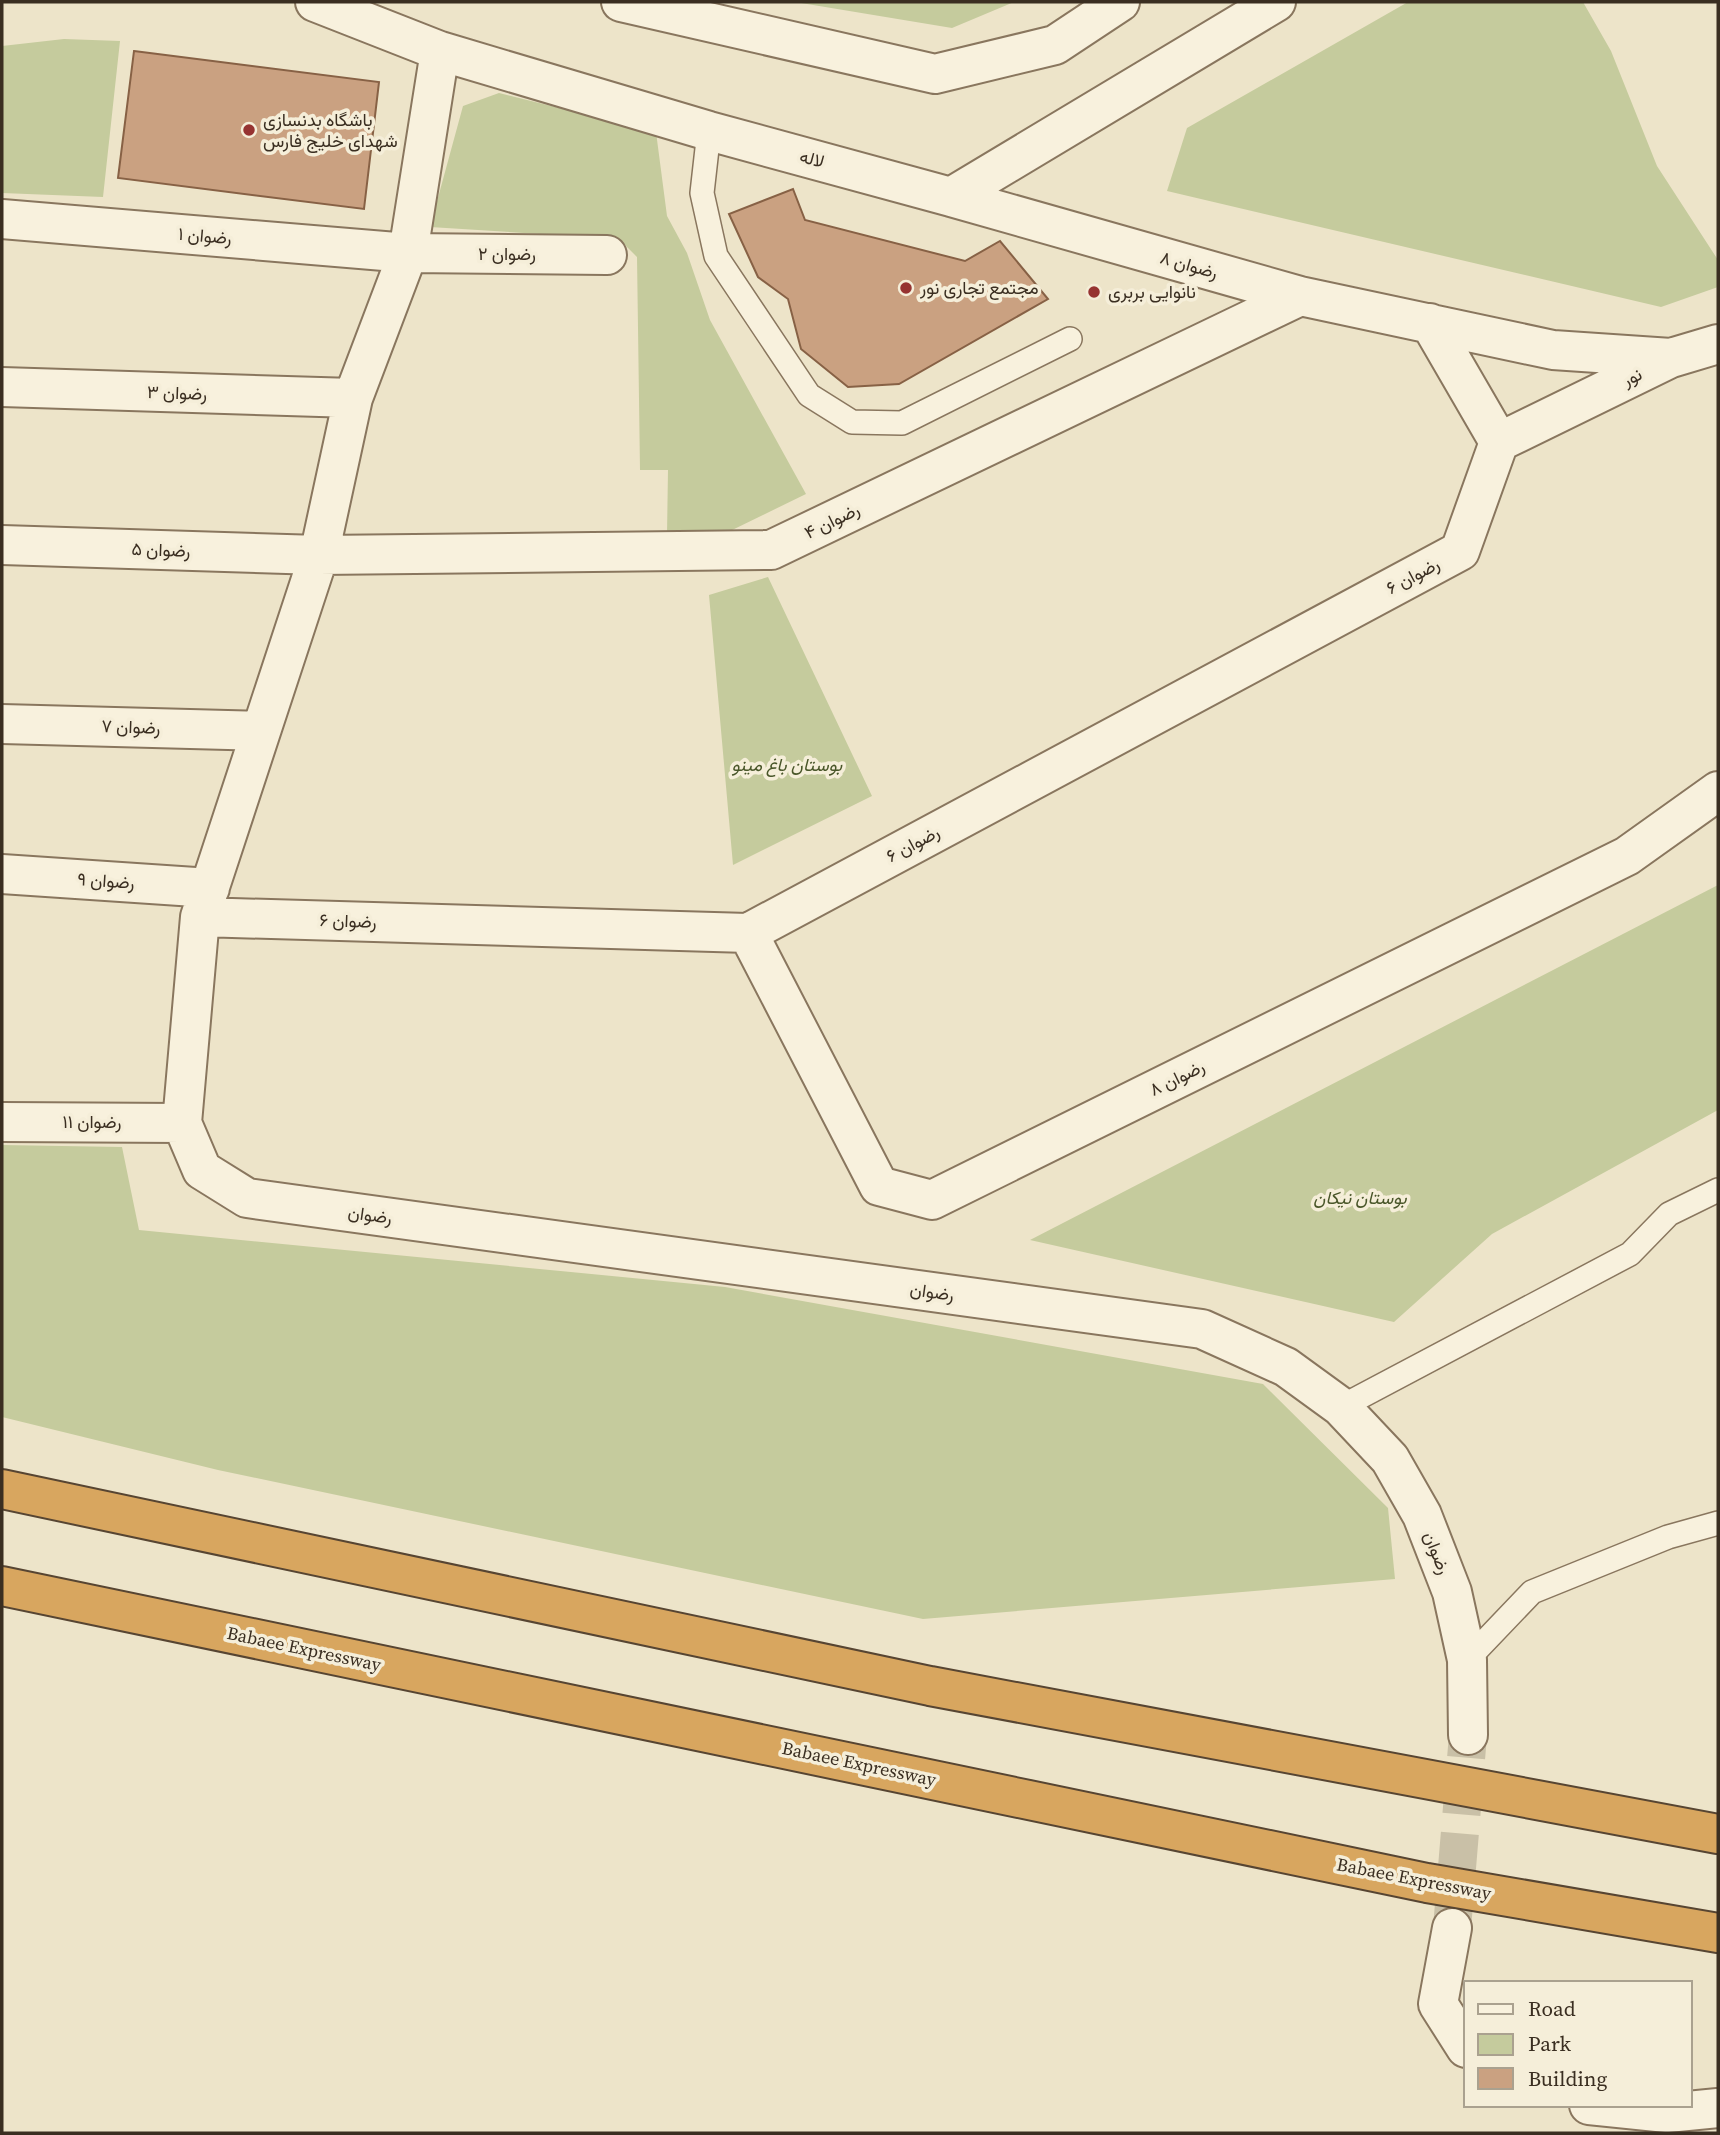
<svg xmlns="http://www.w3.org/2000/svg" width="1720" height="2135" font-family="'Source Serif 4',Vazirmatn,serif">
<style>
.green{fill:#c5cb9d}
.building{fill:#caa181;stroke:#876145;stroke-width:2}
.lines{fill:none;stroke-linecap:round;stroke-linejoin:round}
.street-tunnel{stroke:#c9c0a7;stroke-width:38;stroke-dasharray:38 19;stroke-linecap:butt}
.lane-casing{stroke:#89765e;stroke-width:26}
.street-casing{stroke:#89765e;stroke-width:42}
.highway-casing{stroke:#574532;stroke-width:42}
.lane{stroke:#f8f1dd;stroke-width:23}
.street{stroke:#f8f1dd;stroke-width:38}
.highway{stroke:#d8a65f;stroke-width:38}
.poi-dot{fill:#963331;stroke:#f5eed9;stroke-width:2.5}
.labels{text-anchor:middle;stroke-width:7;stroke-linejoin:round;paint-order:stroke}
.poi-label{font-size:18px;fill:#3a2e21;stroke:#f5eed9;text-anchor:start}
.street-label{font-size:18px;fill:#3a2e21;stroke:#f5eed9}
.park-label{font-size:18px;font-style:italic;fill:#495629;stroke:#f5eed9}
</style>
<rect width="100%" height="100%" fill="#ede4c9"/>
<!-- green -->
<path class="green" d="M 795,2 L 1014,2 L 952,28 Z
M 1408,2 L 1583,2 L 1611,51 L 1657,166 L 1718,260 L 1718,287 L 1661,307 L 1167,191 L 1187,128 Z
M 64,39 L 120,41 L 103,197 L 2,193 L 2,46 Z
M 499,93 L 656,132 L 667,216 L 687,253 L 710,320 L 806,494 L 726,533 L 667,535 L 668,470 L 640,470 L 637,257 L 619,239 L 430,227 L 463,106 Z
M 768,577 L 872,796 L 733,865 L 709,595 Z
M 1718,885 L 1718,1110 L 1492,1234 L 1394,1322 L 1030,1240 Z
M 2,1145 L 122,1147 L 139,1230 L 725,1287 L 1263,1384 L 1388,1508 L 1395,1579 L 923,1619 L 218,1470 L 2,1417 Z"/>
<!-- building -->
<path class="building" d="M 134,51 L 379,82 L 364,209 L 118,178 Z
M 793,189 L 805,220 L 965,261 L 1000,241 L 1048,299 L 899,384 L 848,387 L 801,349 L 788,299 L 758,277 L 729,214 Z"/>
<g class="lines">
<!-- street-tunnel -->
<path class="street-tunnel" d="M 1452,1928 L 1468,1735"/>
<defs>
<path id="lane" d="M 709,131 L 702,193 L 716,256 L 809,395 L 852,422 L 902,423 L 1070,339
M 1341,1407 L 1630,1254 L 1669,1214 L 1718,1190
M 1467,1660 L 1532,1592 L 1668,1537 L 1718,1523"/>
<path id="street" d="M 315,2 L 440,51 L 709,131 L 951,197 L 1276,2
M 621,2 L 935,74 L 1055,45 L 1120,2
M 440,51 L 408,253 L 353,398 L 319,555 L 200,917 L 182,1123 L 202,1170 L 247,1198 L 1202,1329 L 1286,1367 L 1341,1407 L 1390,1459 L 1422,1515 L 1452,1592 L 1467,1660 L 1468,1735
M 951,197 L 1300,296 L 1553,350 L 1671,358
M 2,219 L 408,253 L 607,255
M 1430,323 L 1499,442 L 1671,358 L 1718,344
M 2,387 L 353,398
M 2,545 L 319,555 L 771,550 L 1300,296
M 2,724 L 261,731
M 2,874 L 210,888
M 200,917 L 748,933 L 1460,551 L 1499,442
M 748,933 L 879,1186 L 932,1200 L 1627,856 L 1718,791
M 2,1122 L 182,1123
M 1452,1928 L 1438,2004 L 1466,2048
M 1589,2105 L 1667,2113 L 1718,2108"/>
<path id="highway" d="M 2,1489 L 930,1686 L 1718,1834
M 2,1586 L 1427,1883 L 1718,1933"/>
</defs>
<!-- lane casing -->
<use href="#lane" class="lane-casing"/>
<!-- street casing -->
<use href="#street" class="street-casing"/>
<!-- highway casing -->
<use href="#highway" class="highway-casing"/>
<!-- lane -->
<use href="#lane" class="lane"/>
<!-- street -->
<use href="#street" class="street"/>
<!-- highway -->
<use href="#highway" class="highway"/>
</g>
<!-- markers -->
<g class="poi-dot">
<circle cx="249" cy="130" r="7"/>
<circle cx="906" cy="288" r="7"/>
<circle cx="1094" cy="292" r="7"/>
</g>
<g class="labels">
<!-- poi labels -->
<g class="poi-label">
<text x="263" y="126">باشگاه بدنسازی<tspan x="263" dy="21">شهدای خلیج فارس</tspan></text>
<text x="920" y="294">مجتمع تجاری نور</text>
<text x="1108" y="298">نانوایی بربری</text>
</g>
<!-- street labels -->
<g class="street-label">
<text transform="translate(812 159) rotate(15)" y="6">لاله</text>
<text transform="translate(205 236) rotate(5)" y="6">رضوان ۱</text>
<text x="507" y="260">رضوان ۲</text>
<text transform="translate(1189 265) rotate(16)" y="6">رضوان ۸</text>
<text transform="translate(1632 377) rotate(-26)" y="6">نور</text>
<text transform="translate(177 393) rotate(2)" y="6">رضوان ۳</text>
<text transform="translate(832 521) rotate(-26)" y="6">رضوان ۴</text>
<text transform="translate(161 550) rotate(2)" y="6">رضوان ۵</text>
<text transform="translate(1413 576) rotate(-28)" y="6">رضوان ۶</text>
<text transform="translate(131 727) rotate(2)" y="6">رضوان ۷</text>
<text transform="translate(913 844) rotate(-28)" y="6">رضوان ۶</text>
<text transform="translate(106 881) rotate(4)" y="6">رضوان ۹</text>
<text transform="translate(348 921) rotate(2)" y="6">رضوان ۶</text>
<text transform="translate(1177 1078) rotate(-26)" y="6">رضوان ۸</text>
<text x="92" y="1128">رضوان ۱۱</text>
<text transform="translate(370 1215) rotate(8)" y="6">رضوان</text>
<text transform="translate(932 1292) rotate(8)" y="6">رضوان</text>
<text transform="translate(1437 1553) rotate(69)" y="6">رضوان</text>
<text transform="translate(304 1649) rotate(12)" y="6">Babaee Expressway</text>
<text transform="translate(859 1764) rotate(12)" y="6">Babaee Expressway</text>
<text transform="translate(1414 1879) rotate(11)" y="6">Babaee Expressway</text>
</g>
<!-- park labels -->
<g class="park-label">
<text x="787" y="771">بوستان باغ مینو</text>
<text x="1360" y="1204">بوستان نیکان</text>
</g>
</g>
<!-- border -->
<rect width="1720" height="2135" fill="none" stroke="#3a2e21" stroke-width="7"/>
<!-- legend -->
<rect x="1464" y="1981" width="228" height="126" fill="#f5eed9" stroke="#aaa18f" stroke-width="2"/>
<rect x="1478" y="2004" width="35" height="10" fill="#f8f1dd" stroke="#aaa18f" stroke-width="2"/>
<text x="1528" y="2016" font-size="21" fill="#3a2e21">Road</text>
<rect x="1478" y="2034" width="35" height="21" fill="#c5cb9d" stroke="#aaa18f" stroke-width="2"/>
<text x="1528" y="2051" font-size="21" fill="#3a2e21">Park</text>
<rect x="1478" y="2068" width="35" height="21" fill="#caa181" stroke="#aaa18f" stroke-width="2"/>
<text x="1528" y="2086" font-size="21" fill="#3a2e21">Building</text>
</svg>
